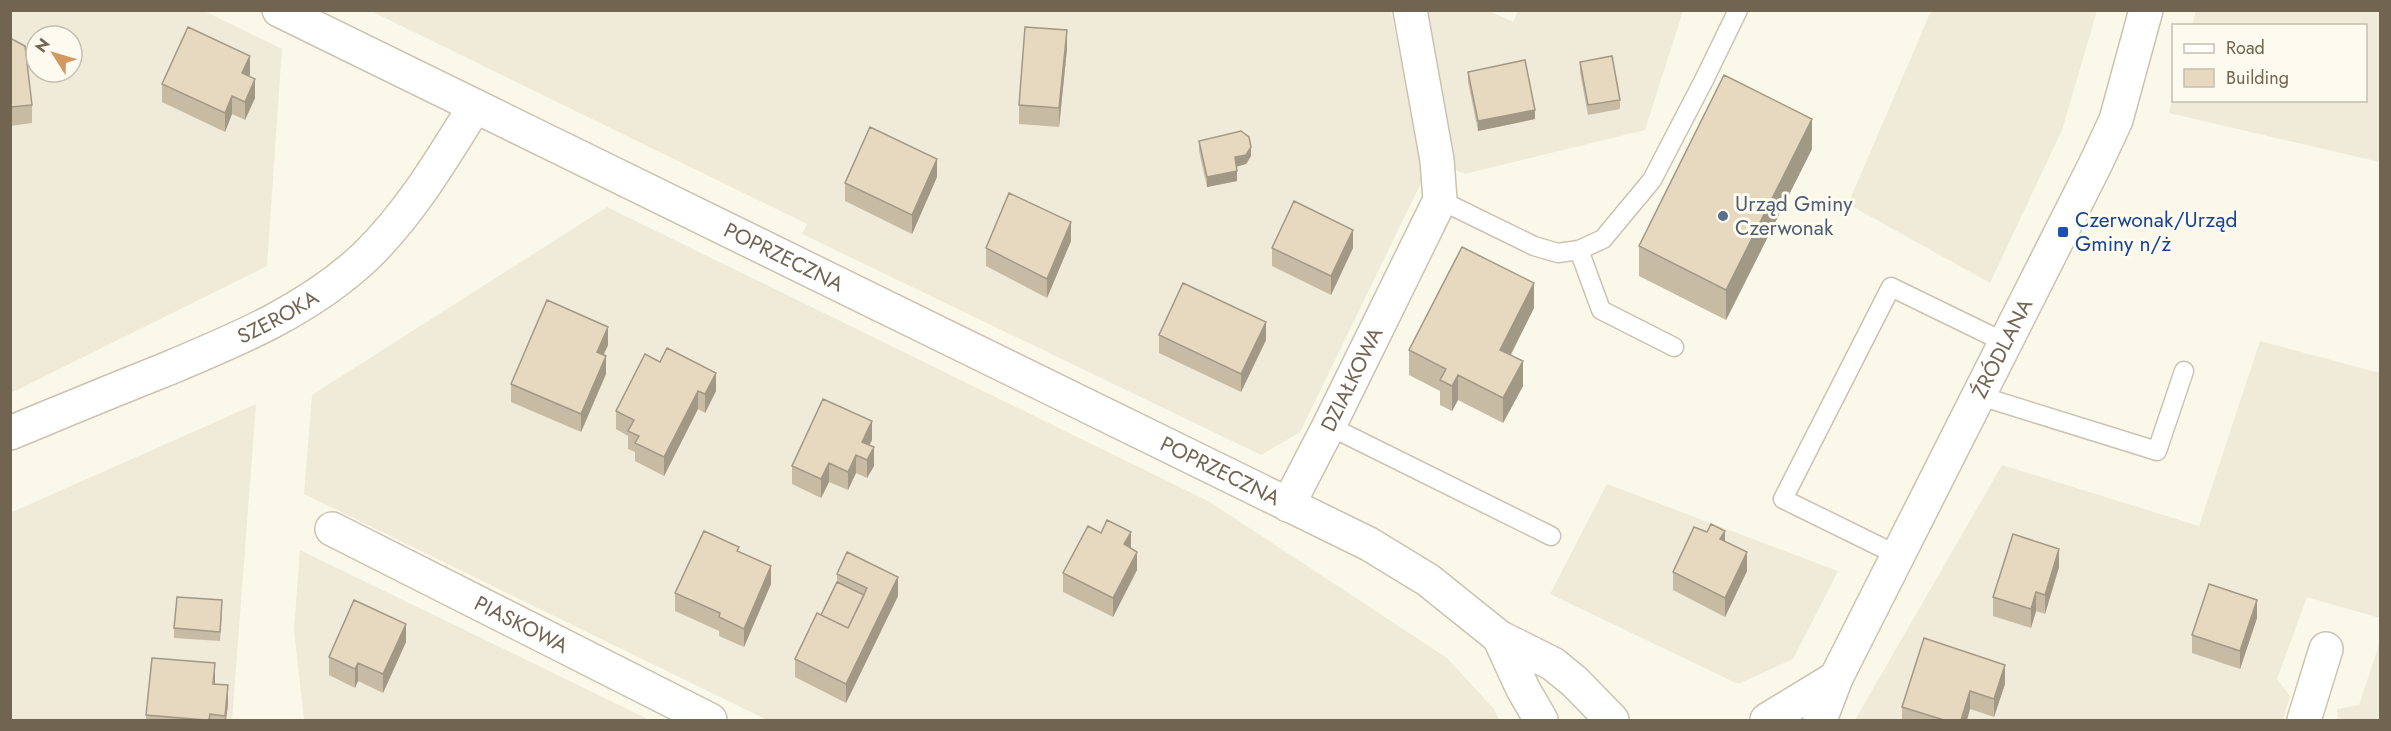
<svg xmlns="http://www.w3.org/2000/svg" width="2391" height="731" font-family="Jost,sans-serif">
<style>
.residential{fill:#f0ebd8;fill-rule:evenodd}
.lines{fill:none;stroke-linecap:round;stroke-linejoin:round}
.service-casing{stroke:#cbc3b0;stroke-width:21}
.minor-casing{stroke:#cbc3b0;stroke-width:36}
.service{stroke:#fff;stroke-width:18}
.minor{stroke:#fff;stroke-width:33}
.wall{fill:#c7bba4}
.shaded-wall{fill:#a29886}
.building{fill:#e7d9bf;stroke:#a29886;stroke-width:1.5}
.service-dot{fill:#5c6f8a;stroke:#fdfbef;stroke-width:2}
.transit-dot{fill:#1a4fb4;stroke:#fdfbef;stroke-width:2}
.labels{text-anchor:middle;stroke-width:6;stroke-linejoin:round;paint-order:stroke}
.service-label{font-size:21px;fill:#4e5e75;stroke:#fdfbef;text-anchor:start}
.transit-label{font-size:21px;fill:#164399;stroke:#fdfbef;text-anchor:start}
.street-label{font-size:21px;fill:#716450;stroke:#fdfbef}
</style>
<rect width="100%" height="100%" fill="#faf8e9"/>
<!-- residential -->
<path class="residential" d="M 11,11 L 204,11 L 282,49 L 267,266 L 11,393 ZM 36,36 L 72,36 L 72,72 L 36,72 Z
M 371,11 L 1391,11 L 1424,177 L 1300,432 L 1261,455 L 802,234 L 807,224 Z
M 1419,11 L 1489,11 L 1513,22 L 1518,11 L 1683,11 L 1645,130 L 1465,174 L 1448,167 Z
M 1931,11 L 2097,11 L 2062,130 L 1990,283 L 1848,204 Z
M 2196,11 L 2380,11 L 2380,162 L 2169,113 L 2173,95 L 2174,100 L 2366,100 L 2366,26 L 2192,25 Z
M 607,207 L 1210,502 L 1447,658 L 1494,709 L 1499,720 L 767,720 L 304,494 L 312,395 Z
M 2260,341 L 2380,373 L 2380,618 L 2307,597 L 2277,679 L 2290,696 L 2283,720 L 1855,720 L 2002,465 L 2199,526 Z
M 256,404 L 232,720 L 11,720 L 10,513 Z
M 1607,484 L 1838,571 L 1793,659 L 1738,684 L 1550,594 Z
M 300,550 L 650,720 L 304,720 L 294,630 Z
M 2380,642 L 2380,720 L 2338,720 L 2337,709 L 2359,705 Z"/>
<g class="lines">
<defs>
<path id="service" d="M 1440,200 L 1534,246 L 1558,253 L 1579,250 L 1603,239 L 1652,180 L 1704,80 L 1738,10
M 1579,250 L 1601,310 L 1674,347
M 1980,396 L 2157,451 L 2184,371
M 1329,426 L 1551,536
M 1899,556 L 1783,499 L 1891,287 L 2006,343"/>
<g id="minor">
<path id="s1" d="M 279,10 L 1369,544 L 1428,580 L 1499,637 L 1553,664 L 1575,682 L 1612,720"/>
<path id="s2" d="M 10,433 C 61,412 111,391 162,371 C 234,341 308,311 366,256 C 411,212 442,159 475,106"/>
<path id="s3" d="M 1288,505 L 1329,426 L 1440,200 L 1437,160 L 1410,10"/>
<path id="s4" d="M 332,529 L 710,720"/>
<path d="M 1499,637 L 1523,689 L 1541,720"/>
<path d="M 1767,720 L 1836,678"/>
<path id="s5" d="M 1820,720 L 1836,678 L 2095,165 L 2116,120 L 2146,10"/>
<path d="M 2304,720 L 2326,649"/>
</g>
</defs>
<!-- service casing -->
<use href="#service" class="service-casing"/>
<!-- minor casing -->
<use href="#minor" class="minor-casing"/>
<!-- service -->
<use href="#service" class="service"/>
<!-- minor -->
<use href="#minor" class="minor"/>
</g>
<!-- wall -->
<path class="wall" d="M 2379,10 L 2380,10 L 2380,21 L 2379,20 Z
M 10,38 L 32,105 L 32,123 L 10,126 Z
M 1067,49 L 1059,127 L 1019,124 L 1019,105 Z
M 1580,62 L 1620,100 L 1620,109 L 1588,115 L 1580,72 Z
M 1468,72 L 1535,119 L 1478,131 L 1468,82 Z
M 250,74 L 249,77 L 255,98 L 245,120 L 232,114 L 225,132 L 162,102 L 162,84 Z
M 1199,141 L 1251,156 L 1246,164 L 1236,167 L 1237,181 L 1207,187 L 1199,151 Z
M 1812,149 L 1726,320 L 1639,276 L 1639,246 Z
M 937,177 L 912,234 L 845,201 L 845,183 Z
M 1071,241 L 1047,298 L 986,266 L 986,248 Z
M 1272,248 L 1353,248 L 1331,295 L 1272,266 Z
M 1534,308 L 1511,355 L 1523,386 L 1503,423 L 1458,400 L 1452,411 L 1440,405 L 1440,391 L 1409,375 L 1409,350 Z
M 1159,335 L 1266,340 L 1241,392 L 1159,353 Z
M 608,345 L 603,355 L 606,374 L 581,432 L 511,402 L 511,384 Z
M 660,362 L 716,391 L 705,413 L 698,409 L 664,476 L 635,461 L 635,452 L 628,449 L 628,436 L 616,429 L 616,411 Z
M 872,440 L 869,445 L 874,466 L 867,478 L 856,473 L 848,490 L 829,482 L 821,498 L 792,484 L 792,466 Z
M 1707,532 L 1725,541 L 1747,571 L 1725,617 L 1673,590 L 1673,572 Z
M 1131,548 L 1137,570 L 1113,617 L 1063,592 L 1063,573 Z
M 739,551 L 771,584 L 744,647 L 719,636 L 719,631 L 675,611 L 675,593 Z
M 2059,567 L 2045,614 L 2036,611 L 2031,628 L 1993,616 L 1993,597 Z
M 837,574 L 898,596 L 846,703 L 795,677 L 795,659 L 821,615 L 837,582 Z
M 222,610 L 220,641 L 174,638 L 174,628 Z
M 2257,618 L 2240,669 L 2192,653 L 2192,635 Z
M 406,642 L 383,693 L 358,681 L 355,688 L 329,675 L 329,657 Z
M 215,684 L 228,704 L 226,720 L 146,720 L 146,715 Z
M 2005,684 L 1994,717 L 1970,709 L 1967,720 L 1902,720 L 1902,707 Z"/>
<!-- shaded-wall -->
<path class="shaded-wall" d="M 1067,30 L 1067,49 L 1059,127 L 1059,108 Z
M 250,56 L 250,74 L 242,92 L 242,73 Z
M 255,79 L 255,98 L 245,120 L 245,102 Z
M 232,96 L 232,114 L 225,132 L 225,113 Z
M 1535,110 L 1535,119 L 1478,131 L 1478,121 Z
M 1812,119 L 1812,149 L 1726,320 L 1726,290 Z
M 1251,147 L 1251,156 L 1246,164 L 1235,167 L 1235,157 Z
M 937,159 L 937,177 L 912,234 L 912,215 Z
M 1237,171 L 1237,181 L 1207,187 L 1207,177 Z
M 1071,222 L 1071,241 L 1047,298 L 1047,279 Z
M 1353,230 L 1353,248 L 1331,295 L 1331,276 Z
M 1534,283 L 1534,308 L 1500,375 L 1500,350 Z
M 1266,322 L 1266,340 L 1241,392 L 1241,374 Z
M 608,327 L 608,345 L 597,370 L 597,352 Z
M 606,356 L 606,374 L 581,432 L 581,414 Z
M 1523,361 L 1523,386 L 1503,423 L 1503,398 Z
M 716,373 L 716,391 L 705,413 L 705,394 Z
M 1458,375 L 1458,400 L 1452,411 L 1452,386 Z
M 698,391 L 698,409 L 664,476 L 664,457 Z
M 872,421 L 872,440 L 863,458 L 862,442 Z
M 874,447 L 874,466 L 867,478 L 867,460 Z
M 856,455 L 856,473 L 848,490 L 848,472 Z
M 829,463 L 829,482 L 821,498 L 821,479 Z
M 1725,531 L 1725,549 L 1720,539 Z
M 1131,532 L 1131,550 L 1124,544 Z
M 2059,549 L 2059,567 L 2045,614 L 2045,595 Z
M 1137,552 L 1137,570 L 1113,617 L 1113,598 Z
M 1747,552 L 1747,571 L 1725,617 L 1725,598 Z
M 771,566 L 771,584 L 744,647 L 744,629 Z
M 898,577 L 898,596 L 846,703 L 846,684 Z
M 2036,592 L 2036,611 L 2031,628 L 2031,609 Z
M 2257,600 L 2257,618 L 2240,669 L 2240,651 Z
M 406,624 L 406,642 L 383,693 L 383,674 Z
M 215,663 L 215,682 L 213,703 L 213,684 Z
M 358,663 L 358,681 L 355,688 L 355,669 Z
M 2005,665 L 2005,684 L 1994,717 L 1994,699 Z
M 228,685 L 228,704 L 226,720 L 225,720 Z
M 1970,691 L 1970,709 L 1967,720 L 1961,720 Z"/>
<!-- building -->
<path class="building" d="M 188,27 L 250,56 L 242,73 L 255,79 L 245,102 L 232,96 L 225,113 L 162,84 Z
M 1025,27 L 1067,30 L 1059,108 L 1019,105 Z
M 10,38 L 25,46 L 32,105 L 10,107 Z
M 1612,56 L 1620,100 L 1588,105 L 1580,62 Z
M 1525,60 L 1535,110 L 1478,121 L 1468,72 Z
M 1724,75 L 1812,119 L 1726,290 L 1639,246 Z
M 870,127 L 937,159 L 912,215 L 845,183 Z
M 1241,131 L 1249,137 L 1251,147 L 1246,155 L 1235,157 L 1237,171 L 1207,177 L 1199,141 Z
M 1009,193 L 1071,222 L 1047,279 L 986,248 Z
M 1294,201 L 1353,230 L 1331,276 L 1272,248 Z
M 1462,247 L 1534,283 L 1500,350 L 1523,361 L 1503,398 L 1458,375 L 1452,386 L 1440,380 L 1446,369 L 1409,350 Z
M 1183,283 L 1266,322 L 1241,374 L 1159,335 Z
M 547,300 L 608,327 L 597,352 L 606,356 L 581,414 L 511,384 Z
M 667,348 L 716,373 L 705,394 L 698,391 L 664,457 L 635,443 L 639,436 L 628,431 L 634,420 L 616,411 L 645,354 L 660,362 Z
M 823,399 L 872,421 L 862,442 L 874,447 L 867,460 L 856,455 L 848,472 L 829,463 L 821,479 L 792,466 Z
M 1107,520 L 1131,532 L 1124,544 L 1137,552 L 1113,598 L 1063,573 L 1088,526 L 1101,533 Z
M 1711,524 L 1725,531 L 1720,539 L 1747,552 L 1725,598 L 1673,572 L 1694,527 L 1707,532 Z
M 704,531 L 739,547 L 737,551 L 771,566 L 744,629 L 719,617 L 720,613 L 675,593 Z
M 2013,534 L 2059,549 L 2045,595 L 2036,592 L 2031,609 L 1993,597 Z
M 847,552 L 898,577 L 846,684 L 795,659 L 817,613 L 848,628 L 867,588 L 837,574 Z
M 837,582 L 864,595 L 848,628 L 821,615 Z
M 2209,584 L 2257,600 L 2240,651 L 2192,635 Z
M 177,597 L 222,600 L 220,632 L 174,628 Z
M 354,600 L 406,624 L 383,674 L 358,663 L 355,669 L 329,657 Z
M 1924,638 L 2005,665 L 1994,699 L 1970,691 L 1961,720 L 1944,720 L 1902,707 Z
M 152,658 L 215,663 L 213,684 L 228,685 L 225,716 L 210,714 L 209,720 L 206,720 L 146,715 Z"/>
<!-- markers -->
<circle class="service-dot" cx="1723" cy="216" r="6"/>
<rect class="transit-dot" x="2057" y="226" width="12" height="12" rx="3"/>
<g class="labels">
<!-- service labels -->
<g class="service-label">
<text x="1735" y="211">Urząd Gminy<tspan x="1735" dy="24">Czerwonak</tspan></text>
</g>
<!-- transit labels -->
<g class="transit-label">
<text x="2075" y="227">Czerwonak/Urząd<tspan x="2075" dy="24">Gminy n/ż</tspan></text>
</g>
<!-- street labels -->
<g class="street-label">
<text dy="7" stroke="none"><textPath href="#s1" startOffset="562">POPRZECZNA</textPath></text>
<text dy="7" stroke="none"><textPath href="#s2" startOffset="292">SZEROKA</textPath></text>
<text dy="7" stroke="none"><textPath href="#s5" startOffset="414">ŹRÓDLANA</textPath></text>
<text dy="7" stroke="none"><textPath href="#s3" startOffset="141">DZIAŁKOWA</textPath></text>
<text dy="7" stroke="none"><textPath href="#s1" startOffset="1048">POPRZECZNA</textPath></text>
<text dy="7" stroke="none"><textPath href="#s4" startOffset="212">PIASKOWA</textPath></text>
</g>
</g>
<!-- border -->
<rect width="2391" height="731" fill="none" stroke="#716450" stroke-width="24"/>
<!-- legend -->
<rect x="2172" y="24" width="195" height="78" fill="#fdfbef" stroke="#c5bfaf" stroke-width="1.5"/>
<rect x="2184" y="44" width="30" height="9" fill="#ffffff" stroke="#c5bfaf" stroke-width="1.5"/>
<text x="2226" y="54" font-size="18" fill="#716450">Road</text>
<rect x="2184" y="69" width="30" height="18" fill="#e7d9bf" stroke="#c5bfaf" stroke-width="1.5"/>
<text x="2226" y="84" font-size="18" fill="#716450">Building</text>
<!-- north arrow -->
<g transform="translate(54 54) rotate(307)"><circle r="28" fill="#fdfbef" stroke="#c5bfaf" stroke-width="1.5"/>
<path d="M0-4.5L10 22L0 15L-10 22Z" fill="#d4985e"/>
<text y="-9" font-size="16" font-weight="bold" text-anchor="middle" fill="#716450">N</text>
</g>
</svg>
